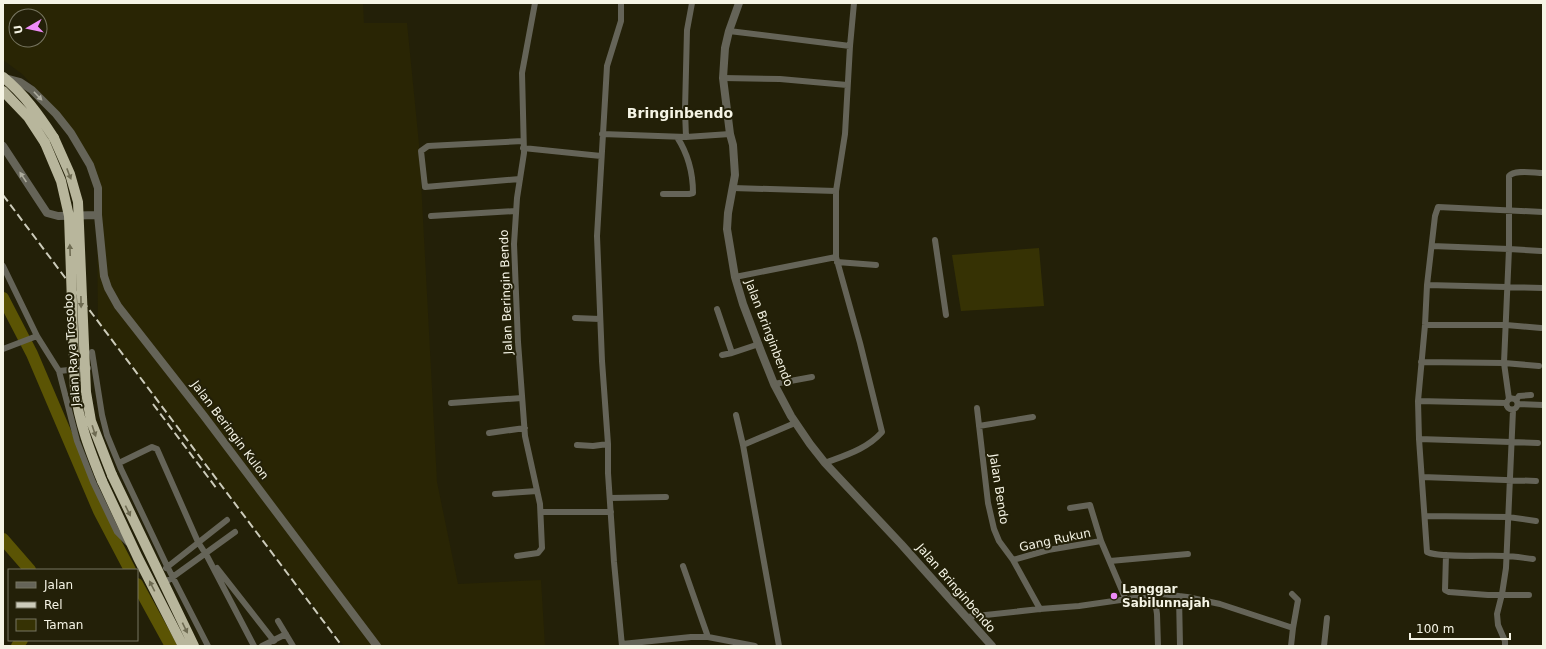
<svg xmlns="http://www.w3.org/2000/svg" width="1546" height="649" font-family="'DejaVu Sans',sans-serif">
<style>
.built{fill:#292504;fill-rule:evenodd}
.green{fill:#363204}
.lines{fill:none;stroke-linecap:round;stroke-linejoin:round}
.river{stroke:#5b5404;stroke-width:12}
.minor{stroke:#656458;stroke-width:6}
.tertiary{stroke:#656458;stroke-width:8}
.trunk{stroke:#b8b69c;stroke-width:10}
.rail{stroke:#cccbba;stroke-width:2;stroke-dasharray:8 4;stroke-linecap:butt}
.trunk-bridge{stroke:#b8b69c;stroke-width:10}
.oneway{fill:#adac9e}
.oneway2{fill:#6e6b52}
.poi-dot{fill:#ee8bf8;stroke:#232008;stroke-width:1.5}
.labels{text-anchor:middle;stroke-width:4;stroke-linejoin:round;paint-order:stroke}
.street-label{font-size:12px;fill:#f5f4e5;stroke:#232008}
.poi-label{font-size:12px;font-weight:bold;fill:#f5f4e5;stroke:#232008;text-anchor:start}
.quarter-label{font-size:14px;font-weight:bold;fill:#f5f4e5;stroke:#232008}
</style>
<rect width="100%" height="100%" fill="#232008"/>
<!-- built -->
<path class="built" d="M 3,3 L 363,3 L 364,23 L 407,23 L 419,144 L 437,482 L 458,584 L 541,580 L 545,646 L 344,646 L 98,322 L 97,233 L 101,185 L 60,114 L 22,74 L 3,60 ZM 16,16 L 40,16 L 40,40 L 16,40 Z"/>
<!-- green -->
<path class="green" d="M 1039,248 L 1044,306 L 961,311 L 952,255 Z"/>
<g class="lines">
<!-- river -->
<path class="river" d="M 3,298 L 32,354 L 99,511 L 130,570
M 3,539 L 30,570
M 137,584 L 171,646
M 17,646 L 22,640"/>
<!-- minor -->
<path class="minor" d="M 621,3 L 621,21 L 607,66 L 597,236 L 602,361 L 608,444 L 608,473 L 614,562 L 622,646
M 729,31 L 850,46
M 723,78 L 780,79 L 847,85
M 602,134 L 686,137 L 730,134
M 686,137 L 685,110 L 687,30 L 692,3
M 523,148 L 601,156
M 520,179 L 425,187 L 421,151 L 428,146 L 523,141
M 733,188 L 836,191
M 663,194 L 689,194 L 693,193 C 693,173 688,154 677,137
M 431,216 L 516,211
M 935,240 L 946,315
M 1432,246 L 1509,249 L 1541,251
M 837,262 L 876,265
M 3,266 L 37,336 L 59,371 L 77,441 L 93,482 L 117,532 L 128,543
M 735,277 L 836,257
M 1427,285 L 1543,288
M 717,309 L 732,353
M 575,318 L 600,319
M 1425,325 L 1506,325 L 1541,328
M 3,349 L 37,336
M 92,352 L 102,415 L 107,435 L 121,469 L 167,566 L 208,646
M 722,355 L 732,353 L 759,344
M 1421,362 L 1504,363 L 1539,366
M 59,371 L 88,368
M 774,384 L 812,377
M1506.5 404a5.5 5.5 0 1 1 11 0a5.5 5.5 0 1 1-11 0Z
M 1509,399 L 1504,363 L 1509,249 L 1509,176 C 1515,169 1534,173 1543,173
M 1516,400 L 1519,396 L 1531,395
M 1418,401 L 1506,403
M 451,403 L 522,398
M 1518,404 L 1543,405
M 977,408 L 988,503 L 994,529 L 999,541 L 1013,560 L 1040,609
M 736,415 L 743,445 L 779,646
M 979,426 L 1033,417
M 489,433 L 525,428
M 1419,439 L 1538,443
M 577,445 L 593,446 L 608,444
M 743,445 L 795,423
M 119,463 L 152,447 L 157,449 L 198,542 L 207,556 L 254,646
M 825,463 C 846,455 867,449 882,432 L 860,343 L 836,257 L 836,191 L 845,134 L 850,46 L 854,3
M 1422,477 L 1536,481
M 495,494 L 537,491
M 610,498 L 666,497
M 1070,508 L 1090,505 L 1101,541 L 1126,600
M 541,512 L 611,512
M 1425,516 L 1508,517 L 1536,521
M 1446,555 L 1445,590 L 1449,592 L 1488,595 L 1529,595
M 517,556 L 538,553 L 542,548 L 540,504 L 525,436 L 518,342 L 514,244 L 517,198 L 524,153 L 522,73 L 535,3
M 1533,559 C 1524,558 1514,556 1505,556 C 1489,555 1439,558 1427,552 L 1419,439 L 1418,401 L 1425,325 L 1427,285 L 1435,216 L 1438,207 L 1543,212
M 1013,560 L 1048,550 L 1101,541
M 1110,561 L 1188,554
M 683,566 L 708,637
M 166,568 L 227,520
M 217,568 L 274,641
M 163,584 L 235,532
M 1292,594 L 1298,600 L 1293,628
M 1154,595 L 1157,614 L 1158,646
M 1179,596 L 1180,646
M 967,617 L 1040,609 L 1079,606 L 1162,594 L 1187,597 L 1220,604 L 1293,628 L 1291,646
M 278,621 L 293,646
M 622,644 L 691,637 L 708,637 L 755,646
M 262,646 L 286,634
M 1324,646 L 1327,618
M 1505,646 L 1505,641 L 1498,625 L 1497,614 L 1502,594 L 1506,568 L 1513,410"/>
<!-- tertiary -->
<path class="tertiary" d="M 739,3 L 729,31 L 725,48 L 723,78 L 730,134 L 733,145 L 735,175 L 728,213 L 727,229 L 735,277 L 743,304 L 762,354 L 774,384 L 791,416 L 810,444 L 825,463 L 901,544 L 992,646
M 5,78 L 20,82 L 32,90 L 56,114 L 71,133 L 90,165 L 98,188 L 98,215 L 104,276 L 108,288 L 118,306 L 204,416 L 377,646
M 3,146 L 47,213 L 58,216 L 98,215"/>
<!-- trunk -->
<path class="trunk" d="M 3,77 C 24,94 39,115 54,138
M 3,91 L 28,117 L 45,143
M 112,475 L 194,646
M 102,481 L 138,558 L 183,646"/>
<!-- rail -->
<path class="rail" d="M 3,195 L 342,646
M 153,404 L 217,489"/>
<!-- trunk-bridge -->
<path class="trunk-bridge" d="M 54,138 L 70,174 L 78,202 L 86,392 L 91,421 L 112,475
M 45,143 L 61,181 L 69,216 L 75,390 C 79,423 90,451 102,481"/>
</g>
<!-- one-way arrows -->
<defs><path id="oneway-solid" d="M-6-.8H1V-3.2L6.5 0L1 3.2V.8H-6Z"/></defs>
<g class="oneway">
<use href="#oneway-solid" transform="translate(38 96) rotate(46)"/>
<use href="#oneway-solid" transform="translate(23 177) rotate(-124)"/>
</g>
<g class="oneway2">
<use href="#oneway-solid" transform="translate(69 174) rotate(69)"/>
<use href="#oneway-solid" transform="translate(70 250) rotate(-92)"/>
<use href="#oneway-solid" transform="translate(81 302) rotate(89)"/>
<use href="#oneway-solid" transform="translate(94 431) rotate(72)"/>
<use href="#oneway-solid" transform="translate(128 511) rotate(64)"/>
<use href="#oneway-solid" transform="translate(152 586) rotate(-117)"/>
<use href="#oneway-solid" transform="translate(185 628) rotate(64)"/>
</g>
<!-- markers -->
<circle class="poi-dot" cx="1114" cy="596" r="4"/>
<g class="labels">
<!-- street labels -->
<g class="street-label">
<text transform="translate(506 292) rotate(-92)" y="4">Jalan Beringin Bendo</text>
<text transform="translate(769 333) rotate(69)" y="4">Jalan Bringinbendo</text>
<text transform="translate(72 350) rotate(-94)" y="4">Jalan Raya Trosobo</text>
<text transform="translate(230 430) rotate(53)" y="4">Jalan Beringin Kulon</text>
<text transform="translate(999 489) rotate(81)" y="4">Jalan Bendo</text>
<text transform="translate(1055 540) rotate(-12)" y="4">Gang Rukun</text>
<text transform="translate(956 588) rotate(49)" y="4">Jalan Bringinbendo</text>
</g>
<!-- poi labels -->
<g class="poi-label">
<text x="1122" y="593">Langgar<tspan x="1122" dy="14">Sabilunnajah</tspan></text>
</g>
<!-- quarter labels -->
<g class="quarter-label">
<text x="680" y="118">Bringinbendo</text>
</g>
</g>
<!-- border -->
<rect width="1546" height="649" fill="none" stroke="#f5f4e5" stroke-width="8"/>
<!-- legend -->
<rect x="8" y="569" width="130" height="72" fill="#232008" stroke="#777560"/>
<rect x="16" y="582" width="20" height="6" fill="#656458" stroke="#777560"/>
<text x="44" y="589" font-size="12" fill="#f5f4e5">Jalan</text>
<rect x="16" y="602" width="20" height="6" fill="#cccbba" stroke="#777560"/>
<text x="44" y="609" font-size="12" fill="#f5f4e5">Rel</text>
<rect x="16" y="619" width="20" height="12" fill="#363204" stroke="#777560"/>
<text x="44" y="629" font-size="12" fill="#f5f4e5">Taman</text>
<!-- north arrow -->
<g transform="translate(28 28) rotate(261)"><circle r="19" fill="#232008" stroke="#777560"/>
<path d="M0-3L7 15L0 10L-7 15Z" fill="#ee8bf8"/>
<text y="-6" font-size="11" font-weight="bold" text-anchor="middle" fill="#f5f4e5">U</text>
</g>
<!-- scale -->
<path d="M1410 633v6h100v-6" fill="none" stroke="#f5f4e5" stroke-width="2"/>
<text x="1416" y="633" font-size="12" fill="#f5f4e5" stroke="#232008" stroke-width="3" paint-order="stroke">100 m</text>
</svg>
